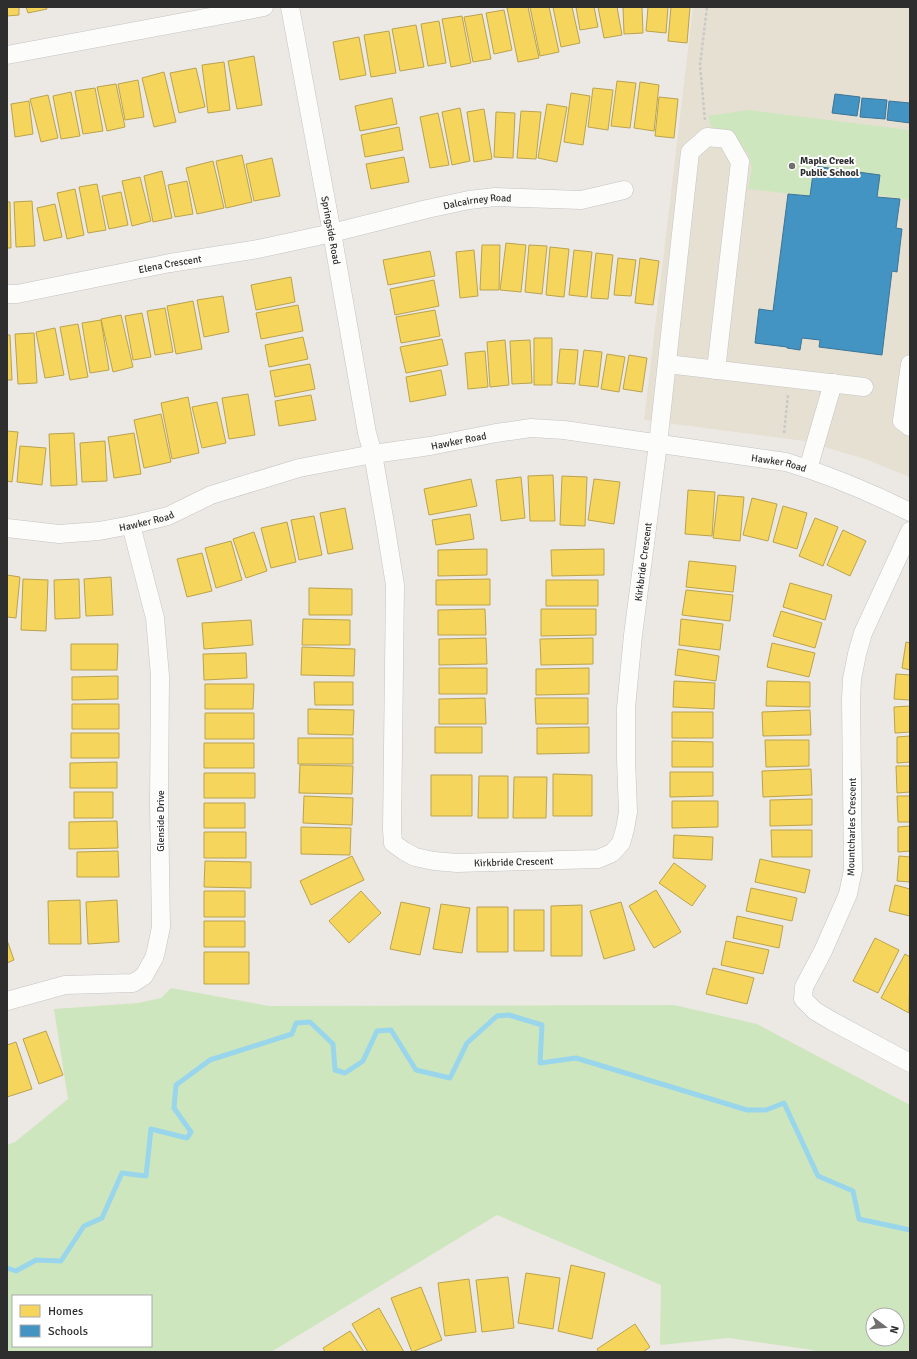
<svg xmlns="http://www.w3.org/2000/svg" width="917" height="1359" font-family="Signika,sans-serif">
<style>
.education{fill:#e6e0d3}
.green{fill:#cee6be;fill-rule:evenodd}
.homes{fill:#f6d55c;stroke:#baa34e}
.schools{fill:#4393c3;stroke:#3d7596}
.lines{fill:none;stroke-linecap:round;stroke-linejoin:round}
.stream{stroke:#99d6ec;stroke-width:5}
.minor-casing{stroke:#c5c4c5;stroke-width:19}
.path{stroke:#c9c9c8;stroke-width:2.5;stroke-dasharray:3 2;stroke-linecap:butt}
.minor{stroke:#fcfcfb;stroke-width:18}
.poi-dot{fill:#706f6e;stroke:#fff;stroke-width:1.5}
.labels{text-anchor:middle;stroke-width:4;stroke-linejoin:round;paint-order:stroke}
.poi-label{font-size:10px;font-weight:bold;fill:#2e2e2e;stroke:#fff;text-anchor:start}
.street-label{font-size:10px;fill:#2e2e2e;stroke:#fff}
</style>
<rect width="100%" height="100%" fill="#ece8e4"/>
<!-- education -->
<path class="education" d="M 693,7 L 910,7 L 910,477 L 865,459 L 804,441 L 644,420 Z"/>
<!-- green -->
<path class="green" d="M 748,110 L 910,130 L 910,200 L 863,193 L 862,202 L 748,189 L 752,167 L 748,154 L 738,142 L 712,130 L 708,116 Z
M 171,988 L 269,1006 L 674,1005 L 757,1024 L 910,1105 L 910,1352 L 816,1352 L 812,1350 L 729,1338 L 660,1345 L 661,1285 L 497,1215 L 271,1352 L 7,1352 L 7,1145 L 15,1142 L 68,1099 L 54,1009 L 138,1003 L 161,998 ZM 13,1296 L 151,1296 L 151,1346 L 13,1346 ZM 873,1315 L 897,1315 L 897,1339 L 873,1339 Z"/>
<!-- homes -->
<path class="homes" d="M 7,7 L 19,7 L 19,15 L 7,16 Z
M 26,7 L 46,7 L 47,9 L 28,13 Z
M 512,7 L 528,7 L 539,58 L 518,62 L 507,8 Z
M 530,7 L 549,7 L 559,52 L 540,56 Z
M 553,7 L 572,7 L 580,43 L 561,47 Z
M 576,7 L 594,7 L 598,27 L 580,30 Z
M 598,7 L 617,7 L 622,35 L 604,38 Z
M 623,7 L 642,7 L 643,33 L 624,34 Z
M 648,7 L 668,7 L 666,33 L 646,31 Z
M 671,7 L 690,7 L 687,43 L 668,41 Z
M 504,10 L 512,50 L 494,54 L 486,13 Z
M 482,14 L 491,59 L 473,62 L 464,17 Z
M 462,16 L 471,63 L 451,67 L 442,19 Z
M 439,21 L 446,63 L 428,66 L 421,24 Z
M 416,25 L 424,67 L 400,71 L 392,29 Z
M 389,31 L 396,73 L 371,77 L 364,35 Z
M 359,37 L 366,75 L 340,80 L 333,42 Z
M 254,56 L 262,105 L 237,109 L 228,61 Z
M 224,62 L 230,110 L 208,113 L 202,65 Z
M 196,68 L 205,107 L 179,113 L 170,73 Z
M 164,72 L 176,122 L 154,127 L 142,78 Z
M 138,80 L 144,117 L 125,120 L 118,84 Z
M 617,81 L 636,83 L 630,128 L 611,126 Z
M 640,82 L 659,85 L 654,131 L 634,128 Z
M 116,84 L 125,127 L 107,131 L 97,87 Z
M 95,88 L 103,131 L 83,134 L 75,91 Z
M 593,88 L 613,90 L 608,130 L 588,127 Z
M 71,92 L 80,136 L 61,139 L 53,96 Z
M 571,93 L 590,96 L 583,145 L 564,142 Z
M 48,95 L 58,138 L 41,142 L 30,99 Z
M 659,97 L 678,99 L 674,138 L 655,136 Z
M 392,98 L 397,124 L 360,131 L 355,106 Z
M 29,101 L 33,134 L 15,137 L 11,104 Z
M 547,104 L 567,107 L 557,162 L 538,158 Z
M 460,108 L 470,161 L 452,165 L 442,112 Z
M 484,109 L 492,159 L 474,162 L 467,112 Z
M 521,111 L 541,112 L 536,159 L 517,158 Z
M 496,112 L 515,113 L 513,158 L 494,157 Z
M 438,113 L 449,165 L 430,168 L 420,117 Z
M 399,127 L 403,150 L 365,157 L 361,135 Z
M 242,155 L 252,202 L 226,208 L 216,161 Z
M 404,157 L 409,182 L 371,189 L 366,164 Z
M 272,158 L 280,196 L 254,201 L 246,164 Z
M 213,161 L 224,208 L 197,214 L 186,168 Z
M 162,171 L 172,218 L 153,222 L 144,176 Z
M 140,177 L 151,221 L 132,226 L 122,181 Z
M 187,181 L 193,214 L 175,217 L 168,185 Z
M 97,184 L 106,230 L 88,233 L 79,187 Z
M 75,189 L 84,235 L 67,239 L 57,193 Z
M 121,192 L 128,225 L 109,229 L 102,196 Z
M 32,201 L 35,246 L 16,247 L 14,202 Z
M 7,202 L 10,202 L 11,248 L 7,248 Z
M 55,204 L 62,237 L 44,241 L 37,208 Z
M 506,243 L 526,245 L 521,292 L 500,290 Z
M 482,245 L 500,245 L 499,290 L 480,290 Z
M 529,245 L 547,246 L 542,294 L 525,292 Z
M 550,247 L 569,249 L 564,297 L 546,295 Z
M 474,250 L 478,296 L 460,298 L 456,252 Z
M 574,250 L 592,252 L 587,297 L 569,295 Z
M 430,251 L 435,276 L 388,285 L 383,260 Z
M 596,253 L 613,255 L 608,299 L 591,298 Z
M 618,258 L 636,260 L 631,296 L 614,295 Z
M 640,258 L 659,261 L 653,305 L 635,303 Z
M 291,277 L 295,302 L 256,310 L 251,285 Z
M 434,280 L 439,306 L 395,315 L 390,289 Z
M 223,296 L 229,332 L 204,337 L 197,300 Z
M 193,301 L 202,349 L 176,354 L 167,306 Z
M 298,305 L 303,331 L 261,339 L 256,313 Z
M 165,308 L 173,352 L 155,355 L 147,311 Z
M 435,310 L 440,336 L 401,343 L 396,317 Z
M 142,313 L 151,357 L 133,360 L 125,316 Z
M 121,315 L 133,367 L 113,372 L 101,319 Z
M 101,320 L 109,370 L 90,373 L 82,323 Z
M 78,324 L 88,377 L 70,380 L 60,327 Z
M 55,328 L 64,375 L 45,378 L 36,332 Z
M 34,333 L 37,383 L 18,384 L 15,334 Z
M 7,335 L 10,335 L 12,380 L 7,380 Z
M 303,337 L 308,359 L 269,367 L 265,345 Z
M 534,338 L 552,338 L 552,385 L 534,385 Z
M 442,339 L 448,365 L 406,373 L 400,347 Z
M 505,340 L 509,385 L 490,387 L 487,342 Z
M 530,340 L 532,383 L 512,384 L 510,341 Z
M 560,349 L 578,350 L 575,384 L 557,383 Z
M 584,350 L 602,352 L 598,387 L 579,385 Z
M 485,351 L 488,387 L 468,389 L 465,353 Z
M 607,354 L 625,357 L 619,392 L 601,389 Z
M 629,355 L 647,358 L 642,392 L 623,389 Z
M 310,364 L 315,389 L 275,397 L 270,371 Z
M 441,370 L 446,395 L 410,402 L 406,377 Z
M 248,394 L 255,435 L 229,439 L 222,398 Z
M 311,395 L 316,420 L 279,426 L 275,401 Z
M 188,397 L 199,453 L 172,459 L 161,403 Z
M 217,402 L 226,443 L 202,448 L 192,407 Z
M 161,414 L 171,462 L 144,468 L 134,420 Z
M 7,431 L 18,432 L 12,482 L 7,481 Z
M 74,433 L 77,485 L 51,486 L 49,434 Z
M 134,433 L 141,474 L 114,478 L 108,437 Z
M 105,441 L 107,481 L 82,482 L 80,443 Z
M 20,446 L 46,448 L 42,485 L 17,482 Z
M 553,475 L 555,521 L 530,521 L 528,476 Z
M 562,476 L 587,477 L 585,526 L 560,525 Z
M 521,477 L 525,518 L 501,521 L 496,480 Z
M 471,479 L 477,506 L 429,515 L 424,489 Z
M 594,479 L 620,482 L 614,524 L 588,520 Z
M 688,490 L 715,492 L 712,536 L 685,534 Z
M 718,495 L 744,497 L 740,541 L 713,538 Z
M 752,498 L 777,504 L 768,541 L 743,535 Z
M 783,506 L 807,513 L 797,549 L 773,542 Z
M 345,508 L 353,549 L 328,554 L 320,513 Z
M 470,514 L 474,539 L 436,545 L 432,520 Z
M 314,516 L 322,555 L 299,560 L 291,520 Z
M 815,518 L 838,527 L 823,566 L 799,556 Z
M 287,522 L 296,562 L 271,568 L 261,528 Z
M 843,530 L 866,541 L 850,576 L 827,565 Z
M 254,532 L 267,571 L 246,578 L 233,539 Z
M 231,541 L 242,580 L 216,588 L 205,548 Z
M 487,549 L 487,575 L 438,576 L 438,550 Z
M 604,549 L 604,575 L 552,576 L 551,550 Z
M 202,553 L 212,591 L 187,597 L 177,559 Z
M 689,561 L 736,566 L 733,592 L 686,587 Z
M 7,575 L 20,577 L 16,618 L 7,617 Z
M 111,577 L 113,615 L 86,616 L 84,579 Z
M 23,579 L 48,580 L 46,631 L 21,630 Z
M 79,579 L 80,618 L 55,619 L 54,580 Z
M 490,579 L 490,605 L 436,605 L 436,580 Z
M 546,580 L 598,580 L 598,606 L 546,606 Z
M 790,583 L 832,595 L 825,620 L 783,607 Z
M 309,588 L 352,589 L 352,615 L 309,615 Z
M 686,590 L 733,595 L 730,621 L 682,615 Z
M 485,609 L 486,635 L 438,635 L 438,610 Z
M 541,609 L 596,609 L 596,635 L 541,636 Z
M 781,611 L 822,623 L 815,648 L 773,636 Z
M 303,619 L 350,620 L 350,645 L 302,645 Z
M 681,619 L 723,624 L 720,650 L 679,645 Z
M 251,620 L 253,645 L 204,649 L 202,623 Z
M 486,638 L 487,664 L 439,665 L 439,639 Z
M 593,638 L 593,664 L 541,665 L 540,639 Z
M 906,642 L 910,643 L 910,670 L 902,668 Z
M 772,643 L 815,653 L 809,677 L 767,667 Z
M 71,644 L 118,644 L 117,670 L 71,670 Z
M 302,647 L 355,649 L 354,676 L 301,675 Z
M 678,649 L 719,656 L 716,681 L 675,675 Z
M 246,653 L 247,678 L 204,680 L 203,654 Z
M 439,668 L 487,668 L 487,694 L 439,694 Z
M 589,668 L 589,694 L 536,695 L 536,669 Z
M 896,674 L 910,675 L 910,700 L 894,699 Z
M 118,676 L 118,699 L 72,700 L 72,677 Z
M 674,681 L 715,683 L 714,709 L 673,707 Z
M 767,681 L 810,682 L 810,707 L 766,706 Z
M 314,682 L 353,682 L 353,705 L 315,705 Z
M 205,684 L 254,684 L 253,709 L 205,709 Z
M 485,698 L 486,724 L 439,724 L 439,699 Z
M 535,698 L 588,698 L 588,724 L 536,724 Z
M 72,704 L 119,704 L 119,729 L 72,729 Z
M 910,706 L 910,732 L 895,733 L 894,707 Z
M 308,709 L 354,710 L 353,735 L 308,734 Z
M 810,710 L 811,735 L 763,736 L 762,712 Z
M 672,712 L 713,712 L 713,738 L 672,738 Z
M 205,713 L 254,713 L 254,739 L 205,739 Z
M 435,727 L 482,727 L 482,753 L 435,753 Z
M 589,727 L 589,753 L 537,754 L 537,728 Z
M 71,733 L 119,733 L 119,758 L 71,758 Z
M 910,736 L 910,762 L 897,763 L 897,737 Z
M 298,738 L 353,738 L 353,764 L 298,764 Z
M 765,740 L 809,740 L 809,766 L 766,767 Z
M 672,741 L 713,742 L 713,767 L 672,767 Z
M 204,743 L 254,743 L 254,768 L 204,768 Z
M 117,762 L 117,788 L 70,788 L 70,763 Z
M 300,765 L 353,766 L 352,794 L 299,793 Z
M 896,766 L 910,766 L 910,792 L 897,793 Z
M 811,769 L 812,795 L 763,797 L 762,771 Z
M 670,772 L 713,772 L 713,796 L 670,797 Z
M 204,773 L 255,773 L 255,798 L 204,798 Z
M 553,774 L 592,775 L 592,816 L 553,816 Z
M 431,775 L 472,775 L 472,816 L 431,816 Z
M 479,776 L 508,776 L 508,818 L 478,818 Z
M 514,777 L 547,777 L 546,818 L 513,818 Z
M 74,792 L 113,792 L 113,818 L 74,818 Z
M 304,796 L 353,798 L 352,825 L 303,823 Z
M 897,796 L 910,796 L 910,822 L 898,822 Z
M 812,799 L 812,825 L 770,826 L 770,800 Z
M 672,801 L 718,801 L 718,827 L 672,828 Z
M 204,803 L 245,803 L 245,828 L 204,828 Z
M 117,821 L 118,848 L 69,849 L 69,822 Z
M 910,826 L 910,851 L 898,852 L 898,827 Z
M 301,827 L 351,828 L 350,855 L 301,854 Z
M 771,830 L 812,830 L 812,857 L 772,857 Z
M 204,832 L 246,832 L 246,858 L 204,858 Z
M 674,835 L 713,837 L 712,860 L 673,858 Z
M 118,851 L 119,877 L 77,877 L 77,852 Z
M 352,856 L 364,880 L 311,905 L 300,881 Z
M 899,856 L 910,857 L 910,882 L 897,881 Z
M 760,859 L 810,870 L 805,893 L 755,882 Z
M 205,861 L 251,862 L 251,888 L 204,887 Z
M 674,863 L 706,886 L 692,906 L 659,883 Z
M 895,885 L 910,889 L 910,916 L 889,911 Z
M 751,888 L 797,898 L 792,921 L 746,911 Z
M 656,890 L 681,932 L 654,948 L 629,906 Z
M 204,891 L 245,891 L 245,917 L 204,917 Z
M 361,891 L 381,913 L 349,943 L 329,921 Z
M 80,900 L 81,944 L 49,944 L 48,901 Z
M 117,900 L 119,942 L 88,944 L 86,902 Z
M 401,902 L 430,908 L 420,955 L 390,949 Z
M 621,902 L 635,950 L 604,959 L 590,911 Z
M 441,904 L 470,908 L 462,953 L 433,949 Z
M 582,905 L 582,956 L 551,956 L 551,906 Z
M 477,907 L 508,907 L 508,952 L 477,952 Z
M 514,910 L 544,910 L 544,951 L 514,951 Z
M 737,916 L 783,926 L 779,948 L 733,938 Z
M 204,921 L 245,921 L 245,947 L 204,947 Z
M 875,938 L 899,950 L 878,993 L 853,981 Z
M 7,940 L 14,960 L 7,963 Z
M 726,941 L 769,950 L 763,974 L 721,965 Z
M 204,952 L 249,952 L 249,984 L 204,984 Z
M 905,954 L 910,957 L 909,1013 L 881,998 Z
M 713,968 L 754,978 L 747,1004 L 706,994 Z
M 46,1031 L 63,1075 L 39,1084 L 23,1039 Z
M 16,1042 L 32,1089 L 7,1097 L 7,1045 Z
M 571,1265 L 605,1273 L 592,1339 L 558,1331 Z
M 526,1273 L 560,1278 L 553,1329 L 518,1323 Z
M 508,1277 L 514,1328 L 482,1332 L 476,1280 Z
M 469,1279 L 476,1332 L 445,1336 L 438,1283 Z
M 421,1287 L 442,1340 L 412,1352 L 391,1298 Z
M 379,1308 L 404,1352 L 368,1352 L 352,1324 Z
M 635,1324 L 650,1347 L 643,1352 L 599,1352 L 597,1349 Z
M 350,1331 L 364,1352 L 325,1352 L 323,1348 Z"/>
<!-- schools -->
<path class="schools" d="M 835,94 L 860,97 L 857,116 L 832,113 Z
M 862,98 L 887,100 L 885,119 L 860,117 Z
M 889,101 L 910,103 L 910,123 L 887,120 Z
M 814,166 L 880,175 L 877,197 L 900,199 L 896,228 L 902,229 L 897,272 L 892,271 L 882,355 L 819,347 L 820,340 L 802,338 L 800,350 L 787,348 L 787,347 L 755,343 L 759,309 L 773,311 L 788,194 L 810,196 Z"/>
<g class="lines">
<!-- stream -->
<path class="stream" d="M 7,1268 L 16,1271 L 36,1260 L 61,1261 L 84,1226 L 102,1218 L 122,1173 L 146,1176 L 151,1129 L 187,1138 L 191,1132 L 174,1108 L 176,1085 L 210,1060 L 292,1034 L 296,1023 L 310,1022 L 333,1044 L 335,1070 L 345,1073 L 363,1061 L 377,1031 L 391,1030 L 416,1070 L 450,1078 L 467,1043 L 497,1016 L 509,1015 L 542,1025 L 540,1063 L 576,1058 L 747,1110 L 766,1110 L 784,1103 L 818,1176 L 853,1191 L 859,1219 L 910,1230"/>
<defs>
<g id="minor">
<path id="s1" d="M 290,7 L 332,233 L 367,433 L 373,454 L 385,523 L 395,585 L 392,830 L 393,843 L 404,851 L 415,857 L 434,861 L 457,863 L 598,859 L 612,853 L 621,843 L 625,829 L 628,812 L 626,759 L 626,708 L 633,635 L 658,444 L 690,152 L 707,137 L 727,139 L 740,162 L 716,370"/>
<path d="M 7,55 L 264,7"/>
<path id="s2" d="M 7,294 L 17,294 L 170,263 L 258,249 L 332,233 L 427,209 L 469,200 L 495,197 L 581,200 L 624,190"/>
<path d="M 667,364 L 864,387"/>
<path d="M 910,364 L 902,421 L 910,427"/>
<path d="M 808,469 L 833,383"/>
<path id="s3" d="M 7,528 L 59,534 L 99,531 L 131,525 L 168,516 L 211,495 L 299,468 L 373,454 L 430,446 L 496,433 L 531,428 L 564,430 L 786,462 C 829,475 870,492 910,512"/>
<path d="M 910,531 L 863,633 L 857,654 L 852,679 L 851,699 L 853,870 L 848,894 L 823,951 L 804,987 L 803,999 L 815,1011 L 832,1021 L 910,1063"/>
<path d="M 7,1001 L 65,985 L 133,983 L 144,976 L 154,958 L 156,951 L 161,927 L 159,805 L 160,676 L 155,618 L 131,525"/>
</g>
</defs>
<!-- minor casing -->
<use href="#minor" class="minor-casing"/>
<!-- path -->
<path class="path" d="M 705,120 L 700,65 L 707,7
M 784,433 L 788,395"/>
<!-- minor -->
<use href="#minor" class="minor"/>
</g>
<!-- markers -->
<circle class="poi-dot" cx="792" cy="166" r="4"/>
<g class="labels">
<!-- poi labels -->
<g class="poi-label">
<text x="800" y="164">Maple Creek<tspan x="800" dy="12">Public School</tspan></text>
</g>
<!-- street labels -->
<g class="street-label">
<text dy="4" stroke="none"><textPath href="#s2" startOffset="480">Dalcairney Road</textPath></text>
<text dy="4" stroke="none"><textPath href="#s1" startOffset="227">Springside Road</textPath></text>
<text dy="4" stroke="none"><textPath href="#s2" startOffset="166">Elena Crescent</textPath></text>
<text dy="4" stroke="none"><textPath href="#s3" startOffset="465">Hawker Road</textPath></text>
<text dy="4" stroke="none"><textPath href="#s3" startOffset="789">Hawker Road</textPath></text>
<text dy="4" stroke="none"><textPath href="#s3" startOffset="141">Hawker Road</textPath></text>
<text dy="4" stroke="none"><textPath href="#s1" startOffset="1367">Kirkbride Crescent</textPath></text>
<text transform="translate(160 821) rotate(-90)" y="4">Glenside Drive</text>
<text transform="translate(851 827) rotate(-89)" y="4">Mountcharles Crescent</text>
<text dy="4" stroke="none"><textPath href="#s1" startOffset="971">Kirkbride Crescent</textPath></text>
</g>
</g>
<!-- border -->
<rect width="917" height="1359" fill="none" stroke="#2e2e2e" stroke-width="16"/>
<!-- legend -->
<rect x="12" y="1295" width="140" height="52" fill="#ffffff" stroke="#ababab"/>
<rect x="20" y="1305" width="20" height="12" fill="#f6d55c" stroke="#ababab"/>
<text x="48" y="1315" font-size="12" fill="#2e2e2e">Homes</text>
<rect x="20" y="1325" width="20" height="12" fill="#4393c3" stroke="#ababab"/>
<text x="48" y="1335" font-size="12" fill="#2e2e2e">Schools</text>
<!-- north arrow -->
<g transform="translate(885 1327) rotate(106)"><circle r="19" fill="#ffffff" stroke="#ababab"/>
<path d="M0-3L7 15L0 10L-7 15Z" fill="#706f6e"/>
<text y="-6" font-size="11" font-weight="bold" text-anchor="middle" fill="#2e2e2e">N</text>
</g>
</svg>
